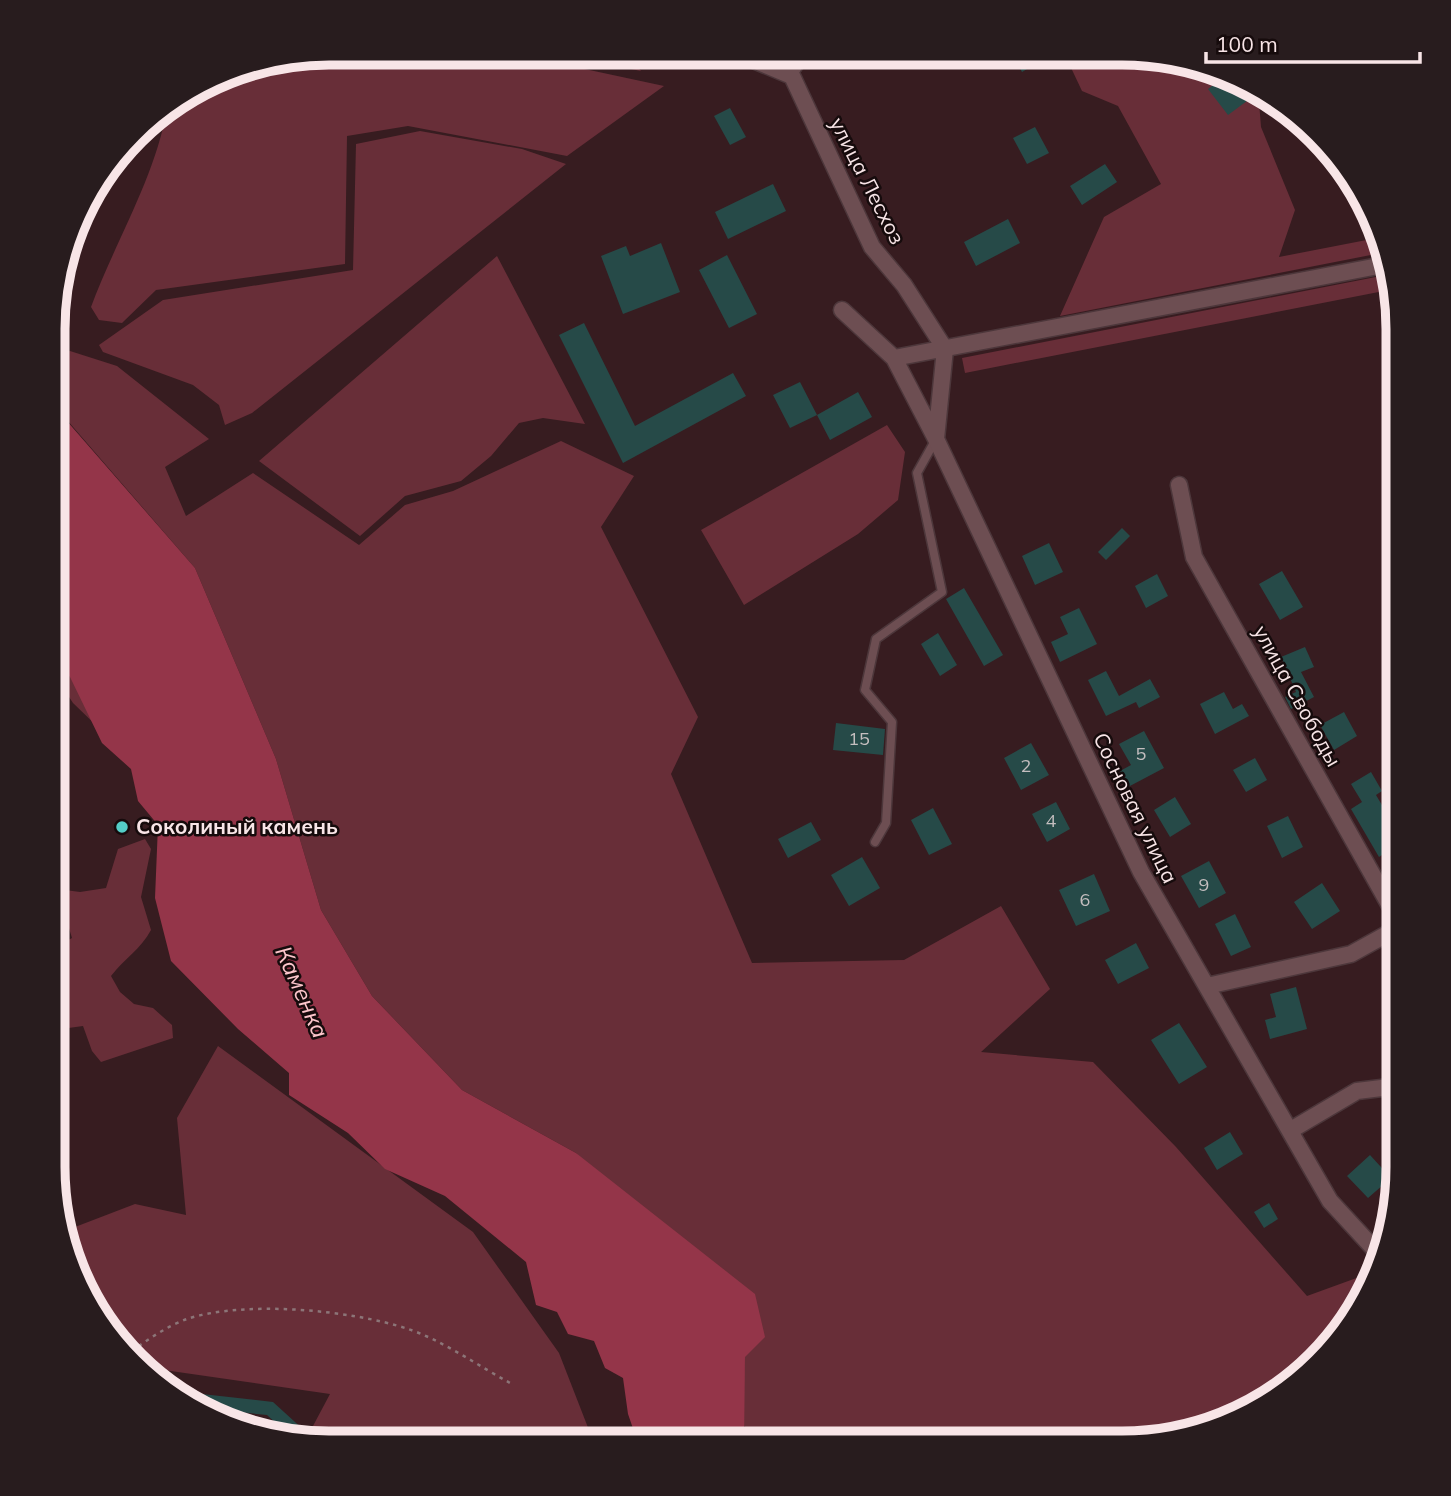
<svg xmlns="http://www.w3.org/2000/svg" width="1451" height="1496" font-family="Mulish,sans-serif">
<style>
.green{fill:#682e38}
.water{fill:#943549}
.building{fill:#264a48}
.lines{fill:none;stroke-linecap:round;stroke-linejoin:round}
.service-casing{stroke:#4d373b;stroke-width:11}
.minor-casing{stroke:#4d373b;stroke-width:19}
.path{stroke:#8c7578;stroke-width:2.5;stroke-dasharray:3.5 5;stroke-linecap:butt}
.service{stroke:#6d4e52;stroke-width:8}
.minor{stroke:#6d4e52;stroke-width:16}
.poi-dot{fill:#54cdc7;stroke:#160b0c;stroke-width:2.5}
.labels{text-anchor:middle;stroke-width:5;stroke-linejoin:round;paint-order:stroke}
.number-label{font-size:18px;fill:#c4bebf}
.street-label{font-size:21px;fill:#f8e5e7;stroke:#160b0c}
.poi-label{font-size:21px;font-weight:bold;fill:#f8e5e7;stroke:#160b0c;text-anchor:start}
.water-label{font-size:23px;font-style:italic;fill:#fdc6cc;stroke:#160b0c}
.rim{fill:none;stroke:#f8e5e7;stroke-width:9}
</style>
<rect width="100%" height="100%" fill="#371c20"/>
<!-- green -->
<path class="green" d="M 329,53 L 510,53 L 664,86 L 567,156 L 408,126 L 347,136 L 345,264 L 156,290 L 122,323 L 99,320 L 91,307 C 115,242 155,178 167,109 L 240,67 Z
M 550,53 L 626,53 L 641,71 Z
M 1065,55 L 1158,55 L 1258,89 L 1261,127 L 1295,210 L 1279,257 L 1382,237 L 1386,252 L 1060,316 L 1104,217 L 1161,184 L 1118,106 L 1082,91 Z
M 150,119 L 108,191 L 78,222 L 90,190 Z
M 420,131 L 522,149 L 566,164 L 252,413 L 225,425 L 219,405 L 193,385 L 103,352 L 99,345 L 163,300 L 353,270 L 356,144 Z
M 497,256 L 585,424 L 543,418 L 519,423 L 491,456 L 461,481 L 405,496 L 360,536 L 259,461 Z
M 1391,274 L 1394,289 L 965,373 L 962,358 Z
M 70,351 L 117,366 L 209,439 L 165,467 L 186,516 L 253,473 L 359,545 L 405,505 L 453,491 L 561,441 L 634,476 L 601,527 L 698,717 L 671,774 L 752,963 L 904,960 L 1001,906 L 1050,989 L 981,1052 L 1093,1062 L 1176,1147 L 1307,1296 L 1362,1276 L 1368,1283 L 1362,1305 L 1276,1397 L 1210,1429 L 1140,1443 L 763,1443 L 741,1423 L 745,1357 L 576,1153 L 462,1090 L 372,996 L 321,910 L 276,759 L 195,568 L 67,420 L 57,416 L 57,353 Z
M 887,425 L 905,452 L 898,500 L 858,534 L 744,605 L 701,530 Z
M 56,649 L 105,734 L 73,703 L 56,677 Z
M 145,839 L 151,849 L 141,897 L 151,930 C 141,949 124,959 111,976 L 120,992 L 134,1004 L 153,1008 L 172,1025 L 173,1038 L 101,1062 L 92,1051 L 83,1026 L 54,1030 L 54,948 L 72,938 L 64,912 L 65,890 L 80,892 L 106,888 L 118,849 Z
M 218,1046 L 473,1232 L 559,1353 L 594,1443 L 311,1443 L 305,1441 L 330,1394 L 150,1368 L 99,1321 L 67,1256 L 62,1232 L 135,1204 L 186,1215 L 177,1118 Z"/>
<!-- water -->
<path class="water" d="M 92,187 L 97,191 L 91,209 L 74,232 Z
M 57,416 L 66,420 L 195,568 L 276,759 L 321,910 L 372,996 L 462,1090 L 576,1153 L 755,1294 L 765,1337 L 745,1357 L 744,1443 L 638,1443 L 628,1414 L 623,1378 L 605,1368 L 594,1341 L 568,1334 L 557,1312 L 536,1305 L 526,1262 L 445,1196 L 385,1169 L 348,1133 L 289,1095 L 289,1073 L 238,1029 L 171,961 L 155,898 L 158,825 L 138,801 L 131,769 L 102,743 L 70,677 L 56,661 Z"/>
<!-- building -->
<path class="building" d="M 1012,54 L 1026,54 L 1051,55 L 1022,72 Z
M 1224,77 L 1239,82 L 1251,98 L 1228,115 L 1208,89 Z
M 730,108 L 746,137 L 730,145 L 714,116 Z
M 1035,127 L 1049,153 L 1027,164 L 1013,138 Z
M 1105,164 L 1117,182 L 1082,205 L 1070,186 Z
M 773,184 L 786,211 L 728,239 L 715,212 Z
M 1008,219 L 1020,243 L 976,266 L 964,242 Z
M 661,243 L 680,292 L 623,314 L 601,256 L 626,246 L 630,256 Z
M 727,255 L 757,314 L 729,328 L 699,270 Z
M 584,323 L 635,426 L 733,373 L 746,396 L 623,463 L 559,335 Z
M 800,382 L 817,415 L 790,428 L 773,395 Z
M 858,392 L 872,417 L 830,440 L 817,415 Z
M 1122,528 L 1130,536 L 1106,560 L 1098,552 Z
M 1049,543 L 1063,572 L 1035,585 L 1022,556 Z
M 1282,571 L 1303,607 L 1280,620 L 1259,584 Z
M 1157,574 L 1168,596 L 1146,608 L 1135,586 Z
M 964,588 L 1003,655 L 984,666 L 946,599 Z
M 1079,608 L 1097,644 L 1060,662 L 1051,642 L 1068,634 L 1060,617 Z
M 938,633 L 957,665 L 940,676 L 921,644 Z
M 1305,647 L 1314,667 L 1301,672 L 1314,697 L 1291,709 L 1285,697 L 1296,692 L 1281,657 Z
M 1106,671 L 1119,696 L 1150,679 L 1160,697 L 1139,708 L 1136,702 L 1106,716 L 1088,680 Z
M 1224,692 L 1233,709 L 1242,704 L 1249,716 L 1215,734 L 1200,704 Z
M 1344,712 L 1357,736 L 1334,750 L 1320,725 Z
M 836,723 L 885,729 L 883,755 L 833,750 Z
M 1144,731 L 1164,768 L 1128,787 L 1120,771 L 1131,765 L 1119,744 Z
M 1031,743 L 1049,775 L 1021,790 L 1004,758 Z
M 1255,758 L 1267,780 L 1246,792 L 1233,770 Z
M 1371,772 L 1382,791 L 1376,795 L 1389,817 L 1398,812 L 1398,869 L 1388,851 L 1379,857 L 1351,809 L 1362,802 L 1351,784 Z
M 1175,797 L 1191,824 L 1170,837 L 1154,810 Z
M 1056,802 L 1070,829 L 1047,842 L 1032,814 Z
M 933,808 L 952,844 L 929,855 L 911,820 Z
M 1288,816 L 1303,847 L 1282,858 L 1267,826 Z
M 811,822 L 821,840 L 788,858 L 778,839 Z
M 862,857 L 880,888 L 849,906 L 831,875 Z
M 1209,861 L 1226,893 L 1199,908 L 1181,876 Z
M 1094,874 L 1110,911 L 1076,926 L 1059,890 Z
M 1322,883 L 1340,911 L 1312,929 L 1294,902 Z
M 1235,914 L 1251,947 L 1231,956 L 1215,924 Z
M 1136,943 L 1149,968 L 1118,984 L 1105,960 Z
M 1296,987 L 1307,1029 L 1270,1039 L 1265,1020 L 1276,1017 L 1270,994 Z
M 1179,1023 L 1207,1067 L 1179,1084 L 1151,1040 Z
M 1230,1132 L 1243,1154 L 1217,1170 L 1204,1148 Z
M 1370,1155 L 1391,1178 L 1368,1198 L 1347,1176 Z
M 1269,1203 L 1278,1219 L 1264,1228 L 1254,1212 Z
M 175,1391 L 273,1402 L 306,1432 L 298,1439 L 290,1436 L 267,1415 L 191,1407 Z"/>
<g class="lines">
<defs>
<path id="service" d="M 964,54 L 965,56
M 792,76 L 807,54
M 875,842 L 886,823 L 892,722 L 865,690 L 876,639 L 942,592 L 917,473 L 936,439
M 53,1178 L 59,1171"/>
<path id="minor" d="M 739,54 L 792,76 L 872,247 L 904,285 L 945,349
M 842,310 L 894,358
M 945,349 L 936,439 L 1141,872 L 1330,1201 L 1377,1252
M 936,439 L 894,358 L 1389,264
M 1179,485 L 1194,557 L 1398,920
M 1207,986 L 1351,954 L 1398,928
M 1291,1130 L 1357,1091 L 1398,1086"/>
</defs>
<!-- service casing -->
<use href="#service" class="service-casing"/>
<!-- minor casing -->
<use href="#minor" class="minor-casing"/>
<!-- path -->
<path class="path" d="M 132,1351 C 147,1340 169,1325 187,1319 C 244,1300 352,1310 408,1329 C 442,1340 480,1367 512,1384"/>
<!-- service -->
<use href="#service" class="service"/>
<!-- minor -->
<use href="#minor" class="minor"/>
</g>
<!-- markers -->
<circle class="poi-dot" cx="122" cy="827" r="7"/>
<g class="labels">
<!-- number labels -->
<g class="number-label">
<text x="859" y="745">15</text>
<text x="1141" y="760">5</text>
<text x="1026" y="772">2</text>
<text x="1051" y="827">4</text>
<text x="1204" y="891">9</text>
<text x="1085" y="906">6</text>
</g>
<!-- street labels -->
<g class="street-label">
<text transform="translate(867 181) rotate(63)" y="7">улица Лесхоз</text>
<text transform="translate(1297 696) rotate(61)" y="7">улица Свободы</text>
<text transform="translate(1135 808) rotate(64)" y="7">Сосновая улица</text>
</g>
<!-- poi labels -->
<g class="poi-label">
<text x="136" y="834">Соколиный камень</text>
</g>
<!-- water labels -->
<g class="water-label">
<text transform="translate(302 992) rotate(66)" y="8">Каменка</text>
</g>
</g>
<!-- crop -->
<path d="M0 0H1451V1496H0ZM329 65H1122A264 264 0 0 1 1386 329V1167A264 264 0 0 1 1122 1431H329A264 264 0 0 1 65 1167V329A264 264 0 0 1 329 65Z" fill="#281c1e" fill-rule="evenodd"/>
<path class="rim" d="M329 65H1122A264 264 0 0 1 1386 329V1167A264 264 0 0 1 1122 1431H329A264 264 0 0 1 65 1167V329A264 264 0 0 1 329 65Z"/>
<!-- scale -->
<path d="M1206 52v10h214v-10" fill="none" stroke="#f8e5e7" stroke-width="3.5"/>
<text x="1216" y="52" font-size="21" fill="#f8e5e7" stroke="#160b0c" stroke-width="5" paint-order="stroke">100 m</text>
</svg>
